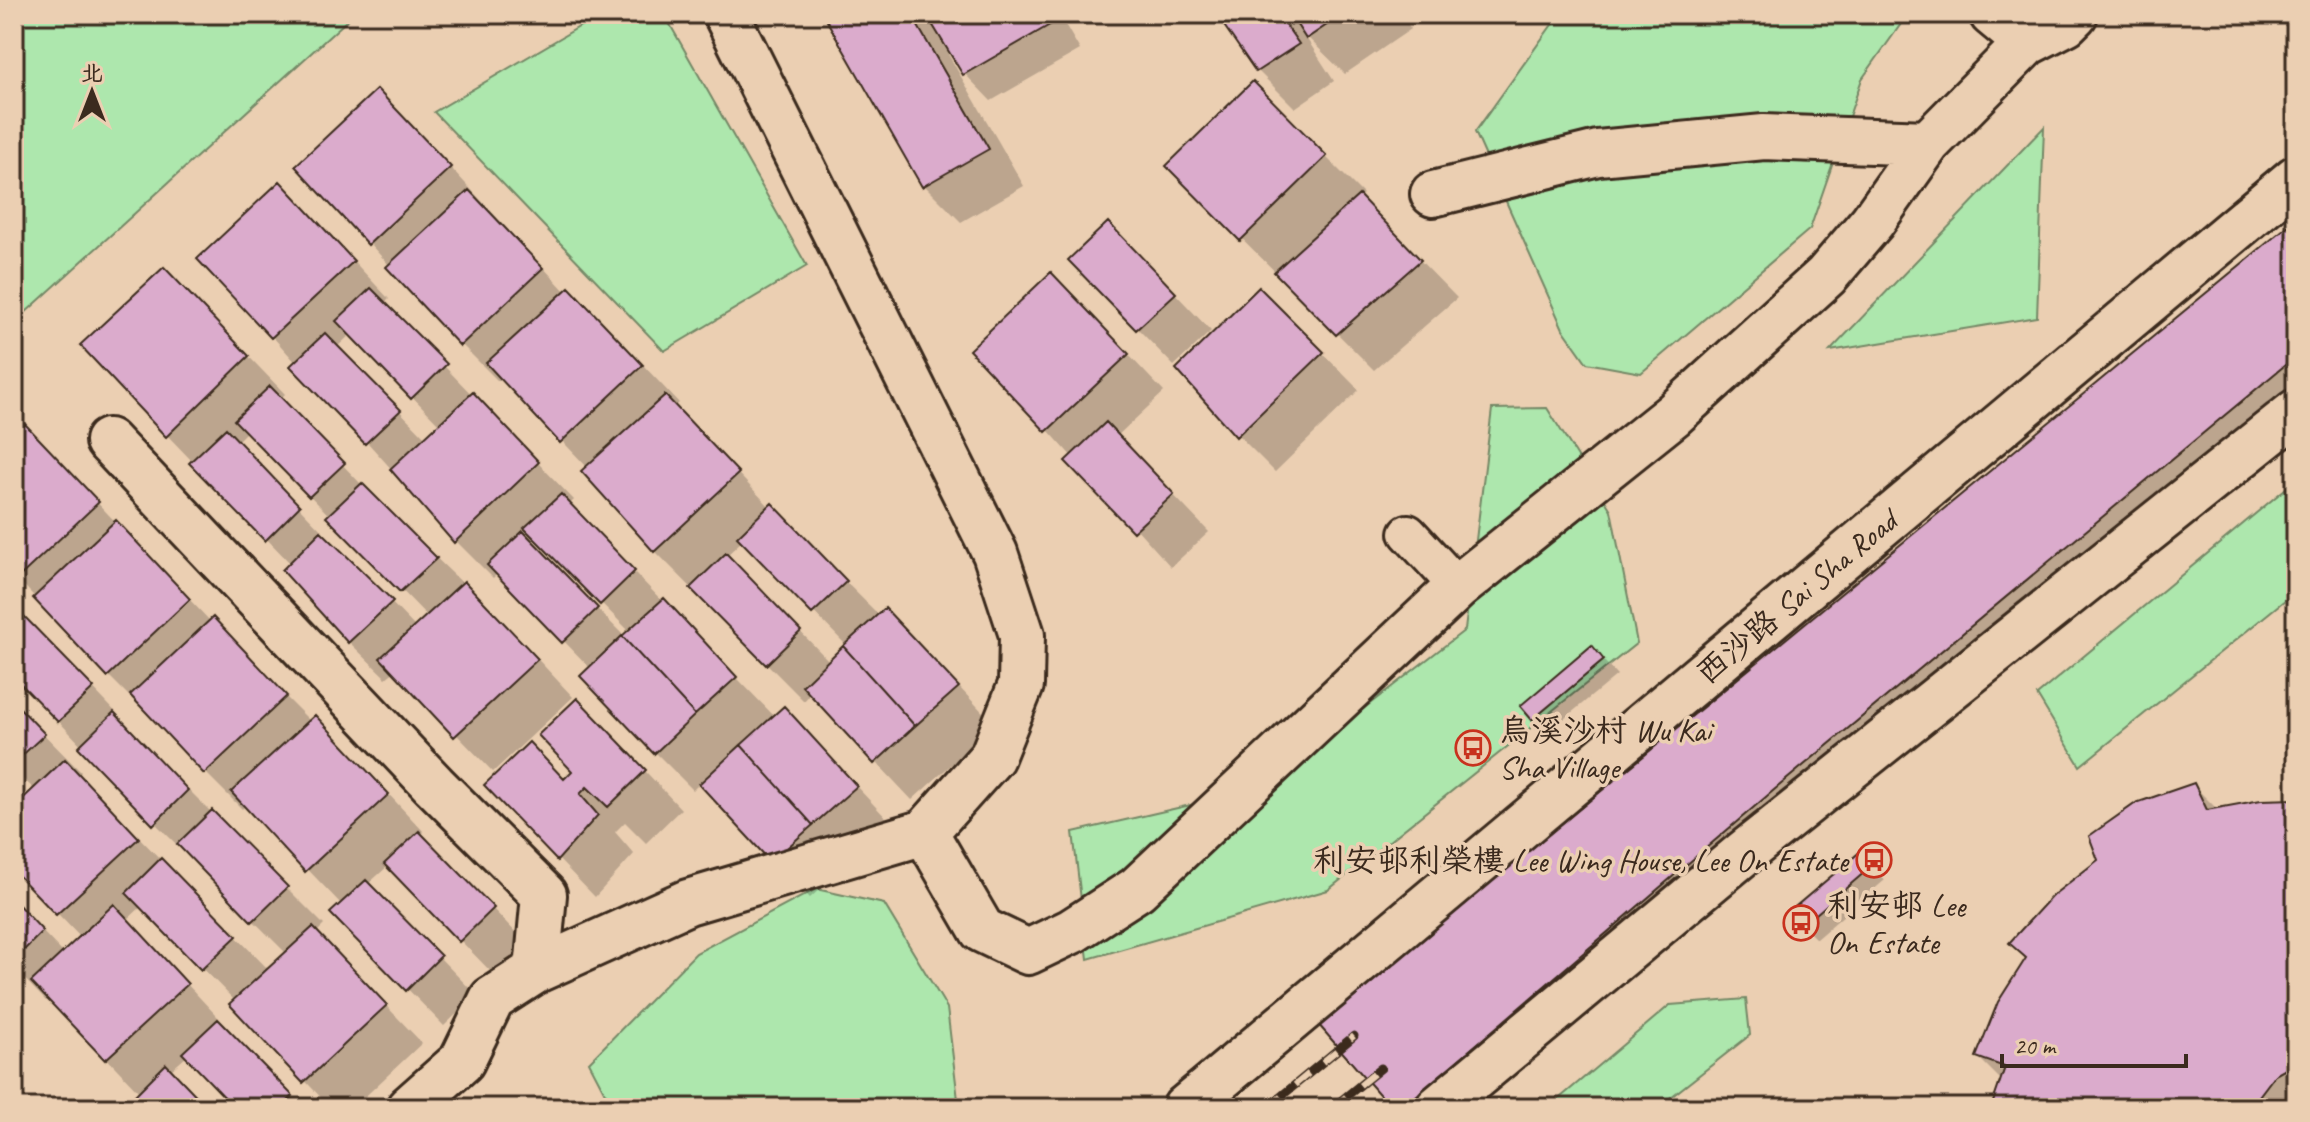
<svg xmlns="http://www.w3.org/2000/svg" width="2310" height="1122" font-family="Caveat,'LXGW WenKai TC',sans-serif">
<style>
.green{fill:#ade7ad;stroke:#748866;stroke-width:2}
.shadow{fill:#0003;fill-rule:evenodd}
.building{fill:#dbabcc;stroke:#3b2a1e;stroke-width:2}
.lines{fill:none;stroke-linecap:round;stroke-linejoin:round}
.lane-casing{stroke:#3b2a1e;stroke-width:42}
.street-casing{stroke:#3b2a1e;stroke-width:50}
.secondary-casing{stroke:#3b2a1e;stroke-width:50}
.lane{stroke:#ebcfb2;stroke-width:36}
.street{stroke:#ebcfb2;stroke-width:44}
.secondary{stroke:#ebcfb2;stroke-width:44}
.rail-casing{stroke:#3b2a1e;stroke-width:9}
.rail{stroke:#ebcfb2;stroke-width:6;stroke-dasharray:18;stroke-linecap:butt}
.labels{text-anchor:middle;stroke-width:7;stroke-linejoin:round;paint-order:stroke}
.street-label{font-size:32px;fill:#3b2a1e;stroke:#ebcfb2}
.poi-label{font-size:32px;fill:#3b2a1e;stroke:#ebcfb2;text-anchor:start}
</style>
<rect width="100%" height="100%" fill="#ebcfb2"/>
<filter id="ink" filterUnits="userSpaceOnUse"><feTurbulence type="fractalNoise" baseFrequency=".0125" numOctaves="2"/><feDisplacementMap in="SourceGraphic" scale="16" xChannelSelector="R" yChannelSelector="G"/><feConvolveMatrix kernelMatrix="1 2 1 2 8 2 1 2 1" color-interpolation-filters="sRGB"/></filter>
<g filter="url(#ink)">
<!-- green -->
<path class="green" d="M 14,14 L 354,14 L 14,323 Z
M 601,14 L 664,14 L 807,266 L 664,351 L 434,112 Z
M 1570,14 L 1908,14 L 1862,79 L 1810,229 L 1641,373 L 1587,363 L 1563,329 L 1475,132 L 1551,26 Z
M 2044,127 L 2037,317 L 1830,351 Z
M 1547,408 L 1611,510 L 1637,643 L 1328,890 L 1088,959 L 1073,832 L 1260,789 L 1465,630 L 1492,409 Z
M 2296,480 L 2296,591 L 2080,766 L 2037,695 Z
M 816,889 L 884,904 L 947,1008 L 959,1108 L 613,1108 L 589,1062 L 696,953 Z
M 1746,999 L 1750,1035 L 1657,1108 L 1548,1108 L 1670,1005 Z"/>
<!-- shadow -->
<path class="shadow" d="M 825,14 L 1059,14 L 1080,50 L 991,101 L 965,74 L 951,52 L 948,54 L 1024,186 L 961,222 L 924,185 Z
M 1219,14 L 1401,14 L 1411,29 L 1345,74 L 1303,33 L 1334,81 L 1295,108 L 1258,71 Z
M 1253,84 L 1363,194 L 1359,198 L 1457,298 L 1374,370 L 1169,166 Z
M 414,128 L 566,292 L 606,326 L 679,403 L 674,407 L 770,507 L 880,616 L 922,648 L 995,725 L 912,800 L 811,693 L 804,701 L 655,551 L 588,468 L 502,378 L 498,381 L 461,344 L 369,243 ZM 743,540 L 847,646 L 830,662 L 726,556 Z
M 316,221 L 389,299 L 384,304 L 574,500 L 569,505 L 775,717 L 783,709 L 892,824 L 810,898 L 701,782 L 693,790 L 656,753 L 583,676 L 591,669 L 498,573 L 493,578 L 456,541 L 272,336 ZM 351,334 L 440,425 L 426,438 L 337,347 ZM 536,537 L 630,632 L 625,637 L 531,542 Z
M 2296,222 L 2296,382 L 1788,803 L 1432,1108 L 1394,1108 Z
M 1071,260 L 1145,262 L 1211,331 L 1174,366 Z
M 1259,289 L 1359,390 L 1275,472 L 1238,435 Z
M 201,307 L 285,394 L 280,399 L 379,503 L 501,620 L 573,697 L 493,772 L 395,671 L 386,678 L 349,642 L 291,564 L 167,435 ZM 247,431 L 428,617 L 416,628 L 236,442 Z
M 1088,312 L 1164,392 L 1117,436 L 1209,532 L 1171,567 L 1048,430 Z
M 25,427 L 211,622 L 311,722 L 352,755 L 424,832 L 421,835 L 530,947 L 497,978 L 388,866 L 368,884 L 476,995 L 444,1026 L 333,913 L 342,905 L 246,805 L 242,809 L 108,675 L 14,575 L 14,437 Z
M 14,606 L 129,726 L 127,728 L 324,925 L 316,933 L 422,1043 L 353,1108 L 331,1108 L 232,1004 L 235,1001 L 142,906 L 127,920 L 303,1108 L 238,1108 L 187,1056 L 170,1071 L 206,1108 L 142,1108 L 140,1093 L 49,998 L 46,1001 L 14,968 L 14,902 L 64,954 L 81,938 L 14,868 L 14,803 L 17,807 L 35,790 L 14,770 L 14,704 L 81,772 L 78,775 L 269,970 L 287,954 L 155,823 L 14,674 Z
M 1592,648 L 1617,675 L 1547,733 L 1523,706 Z
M 614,738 L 681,809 L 646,843 L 625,822 L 615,832 L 634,854 L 595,897 L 486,785 L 565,781 Z
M 2193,785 L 2218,810 L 2296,801 L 2296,1108 L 1994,1108 L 2002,1081 L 1978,1057 Z
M 1861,854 L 1885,880 L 1816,939 L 1802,925 Z"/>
<!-- building -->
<path class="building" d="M 823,14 L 911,14 L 989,149 L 922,187 Z
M 926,14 L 1050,14 L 1055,22 L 963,75 Z
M 1216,14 L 1278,14 L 1299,44 L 1256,72 Z
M 1290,14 L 1343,14 L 1306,39 Z
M 1253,81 L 1327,156 L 1240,241 L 1166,166 Z
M 377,89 L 451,167 L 368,245 L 295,166 Z
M 280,181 L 354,261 L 271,338 L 197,259 Z
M 469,190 L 543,268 L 460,346 L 386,267 Z
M 1359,195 L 1421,260 L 1336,335 L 1274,272 Z
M 2296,219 L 2296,356 L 1774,790 L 1402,1108 L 1391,1108 L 1318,1024 Z
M 1108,222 L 1176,293 L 1136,330 L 1068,260 Z
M 164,267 L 249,356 L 166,437 L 80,345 Z
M 1051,272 L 1129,354 L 1046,432 L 969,350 Z
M 569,287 L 643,365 L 560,443 L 486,363 Z
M 1259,287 L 1324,352 L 1236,437 L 1176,369 Z
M 371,288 L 447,364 L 411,399 L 336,321 Z
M 325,333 L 401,410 L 365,444 L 290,366 Z
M 270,386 L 345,463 L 309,497 L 234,420 Z
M 473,392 L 539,462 L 454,543 L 390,469 Z
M 665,395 L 739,473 L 654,552 L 581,471 Z
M 1106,422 L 1174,494 L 1133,532 L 1065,461 Z
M 25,424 L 99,502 L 16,580 L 14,435 Z
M 226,428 L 300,506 L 265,541 L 189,463 Z
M 362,483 L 437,558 L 400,592 L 326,517 Z
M 561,494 L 635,571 L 600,605 L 524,528 Z
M 772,503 L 847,581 L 812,614 L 737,537 Z
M 116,520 L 190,599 L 107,677 L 33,598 Z
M 321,531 L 393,601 L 348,643 L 282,570 Z
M 523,531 L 598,608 L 562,643 L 487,565 Z
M 726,553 L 801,631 L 766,665 L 690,588 Z
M 464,581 L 538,659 L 454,737 L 380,658 Z
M 664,598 L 737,677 L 695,715 L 622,636 Z
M 885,608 L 959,687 L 915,726 L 843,646 Z
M 19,611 L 94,688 L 58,722 L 14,677 L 14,616 Z
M 213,617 L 287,696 L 204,774 L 130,695 Z
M 622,636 L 695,715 L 654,754 L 580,676 Z
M 1592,645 L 1604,660 L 1532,720 L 1520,706 Z
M 843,646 L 915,726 L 874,764 L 802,686 Z
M 577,698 L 646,770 L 608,807 L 587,787 L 580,794 L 598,815 L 557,861 L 484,785 L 529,742 L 564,779 L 572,771 L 538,735 Z
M 14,702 L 45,734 L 14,763 Z
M 784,706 L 857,786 L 813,825 L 741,745 Z
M 114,712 L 188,790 L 153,825 L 78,747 Z
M 315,715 L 389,794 L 305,872 L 231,792 Z
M 741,745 L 813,825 L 771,862 L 699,784 Z
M 65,759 L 139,838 L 56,915 L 14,871 L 14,807 Z
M 2194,783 L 2207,810 L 2261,800 L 2296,799 L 2296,1028 L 2288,1029 L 2295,1064 L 2275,1075 L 2250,1108 L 1991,1108 L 2005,1067 L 1976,1057 L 1998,1002 L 2026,958 L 2009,943 L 2052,896 L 2098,860 L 2089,836 L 2136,803 Z
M 212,810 L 288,887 L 252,922 L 177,844 Z
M 419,831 L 494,908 L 459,942 L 384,864 Z
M 1861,851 L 1873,865 L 1801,927 L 1789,912 Z
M 161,858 L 237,936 L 201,970 L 126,893 Z
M 366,880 L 441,956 L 406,991 L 330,913 Z
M 14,900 L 43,931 L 14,960 Z
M 114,904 L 188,984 L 105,1060 L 31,982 Z
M 313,927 L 387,1005 L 303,1083 L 229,1004 Z
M 218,1019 L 293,1096 L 281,1108 L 235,1108 L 182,1053 Z
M 166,1064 L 208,1108 L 139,1108 L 131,1099 Z"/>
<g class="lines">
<defs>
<path id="lane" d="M 1408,533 L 1458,587"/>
<path id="street" d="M 1992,14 L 2027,43
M 1433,194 L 1598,153 L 1764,137 L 1928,143
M 108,441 L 434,785 L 544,895 L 537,970
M 925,832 L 982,930 L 1028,952 L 1072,931 L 1137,889 L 1458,587 L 1673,415 L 1826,276 L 1872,222 L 1928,143 L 2027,43 L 2066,23 L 2075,14
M 409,1108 L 462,1061 L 492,999 L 537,970 L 688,902 L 925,832 L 992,757 L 1021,685 L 1022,635 L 995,553 L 726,14"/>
<path id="secondary" d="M 1185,1108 L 2296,178
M 1438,1108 L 1745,852 L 2296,412"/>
</defs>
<!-- lane casing -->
<use href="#lane" class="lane-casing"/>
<!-- street casing -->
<use href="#street" class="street-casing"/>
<!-- secondary casing -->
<use href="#secondary" class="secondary-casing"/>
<!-- lane -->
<use href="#lane" class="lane"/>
<!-- street -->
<use href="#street" class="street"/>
<!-- secondary -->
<use href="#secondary" class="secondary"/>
<defs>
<path id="rail" d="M 1267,1108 L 1354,1036
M 1332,1108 L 1381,1068"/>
</defs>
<!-- rail casing -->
<use href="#rail" class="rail-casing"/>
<!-- rail -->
<use href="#rail" class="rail"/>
</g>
</g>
<!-- icons -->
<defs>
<symbol id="bus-ring" viewBox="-11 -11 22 22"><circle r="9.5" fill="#ebcfb2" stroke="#c8321e" stroke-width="1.5"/><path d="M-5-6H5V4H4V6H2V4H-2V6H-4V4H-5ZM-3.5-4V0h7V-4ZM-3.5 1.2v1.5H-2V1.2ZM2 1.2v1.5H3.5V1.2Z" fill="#c8321e"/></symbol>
</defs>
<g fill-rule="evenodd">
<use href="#bus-ring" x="1453" y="728" width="40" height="40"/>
<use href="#bus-ring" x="1854" y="840" width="40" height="40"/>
<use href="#bus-ring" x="1781" y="903" width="40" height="40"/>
</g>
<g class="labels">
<!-- street labels -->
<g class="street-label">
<text transform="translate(1796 597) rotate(-40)" y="11">西沙路 Sai Sha Road</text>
</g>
<!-- poi labels -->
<g class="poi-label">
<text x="1499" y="741">烏溪沙村 Wu Kai<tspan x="1499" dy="37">Sha Village</tspan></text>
<text x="1848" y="871" text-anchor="end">利安邨利榮樓 Lee Wing House, Lee On Estate</text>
<text x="1827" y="916">利安邨 Lee<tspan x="1827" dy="37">On Estate</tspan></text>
</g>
</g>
<!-- margin -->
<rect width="2310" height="1122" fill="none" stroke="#ebcfb2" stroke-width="48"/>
<rect x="24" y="24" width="2262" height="1074" fill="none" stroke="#3b2a1e" stroke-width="3" filter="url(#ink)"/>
<!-- north arrow -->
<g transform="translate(92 92)" stroke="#ebcfb2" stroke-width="6" paint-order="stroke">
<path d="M0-6L14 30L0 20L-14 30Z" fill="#3b2a1e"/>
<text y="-12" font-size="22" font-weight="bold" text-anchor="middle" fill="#3b2a1e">北</text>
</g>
<!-- scale -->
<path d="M2002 1054v12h184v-12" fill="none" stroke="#3b2a1e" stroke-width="4"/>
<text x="2014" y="1054" font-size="24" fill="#3b2a1e" stroke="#ebcfb2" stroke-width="6" paint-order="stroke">20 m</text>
</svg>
